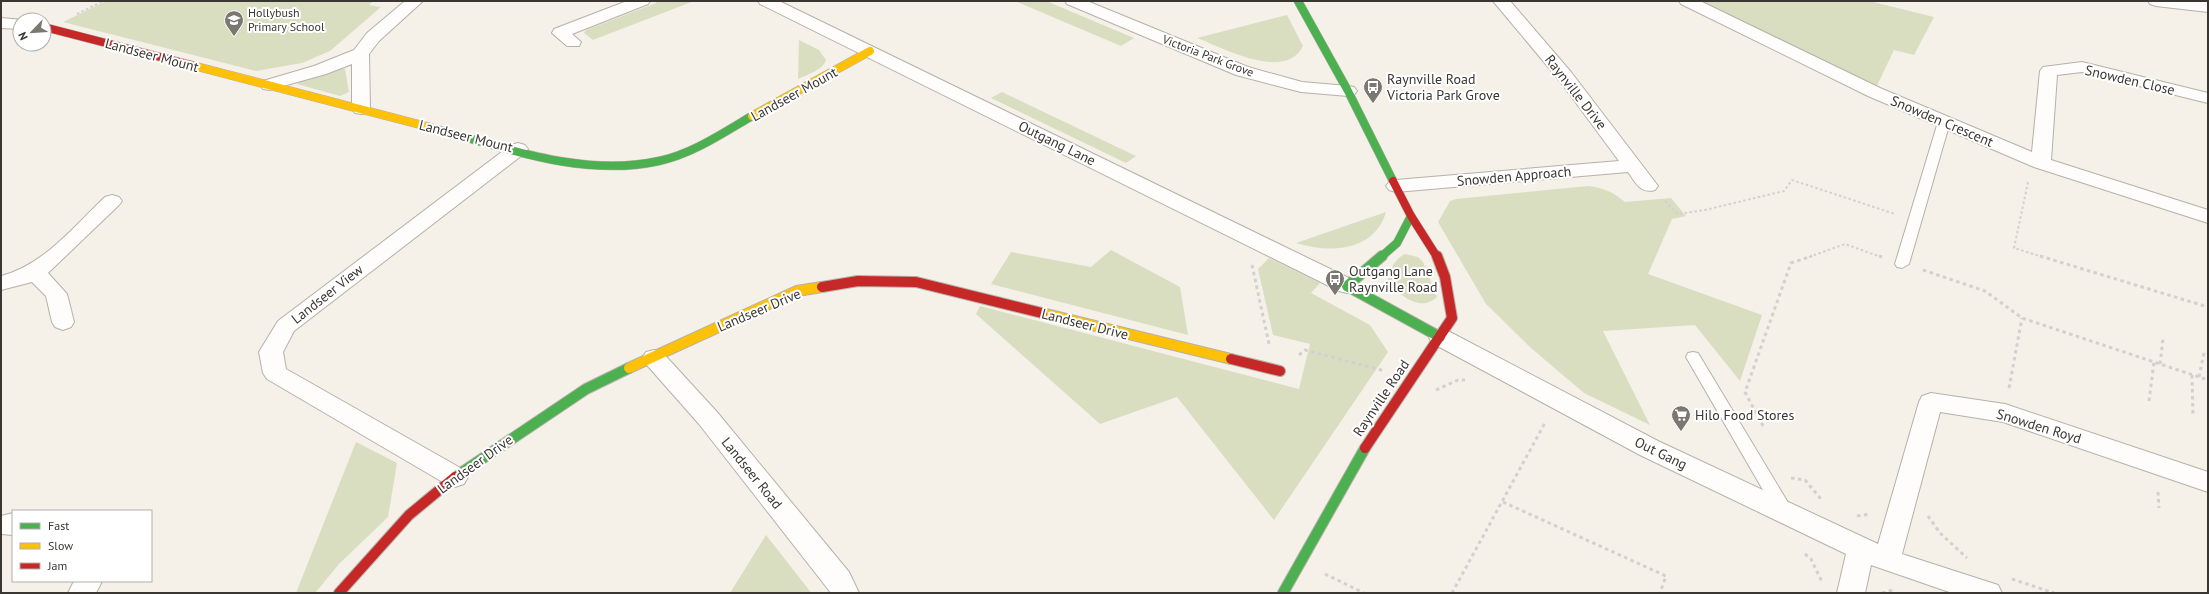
<svg xmlns="http://www.w3.org/2000/svg" width="2209" height="594" font-family="'PT Sans',sans-serif">
<style>
.green{fill:#dadec1}
.lines{fill:none;stroke-linecap:round;stroke-linejoin:round}
.lane-casing{stroke:#b5b1aa;stroke-width:2}
.street-casing{stroke:#b5b1aa;stroke-width:2}
.fast-far1-casing{stroke:#b5b1aa;stroke-width:9}
.fast-casing{stroke:#b5b1aa;stroke-width:12}
.slow-far1-casing{stroke:#b5b1aa;stroke-width:9}
.slow-casing{stroke:#b5b1aa;stroke-width:12}
.jam-far1-casing{stroke:#b5b1aa;stroke-width:9}
.jam-casing{stroke:#b5b1aa;stroke-width:12}
.path-far1{stroke:#d3d1cf;stroke-width:2;stroke-dasharray:2.5 2.5;stroke-linecap:butt}
.path{stroke:#d3d1cf;stroke-width:3;stroke-dasharray:3.5 3.5;stroke-linecap:butt}
.lane{fill:#fefdfc;fill-rule:evenodd}
.street{fill:#fefdfc;fill-rule:evenodd}
.fast-far1{stroke:#4caf50;stroke-width:8}
.fast{stroke:#4caf50;stroke-width:10}
.slow-far1{stroke:#ffc107;stroke-width:8}
.slow{stroke:#ffc107;stroke-width:10}
.jam-far1{stroke:#c62828;stroke-width:8}
.jam{stroke:#c62828;stroke-width:10}
.labels{text-anchor:middle;stroke-width:4;stroke-linejoin:round;paint-order:stroke}
.far-poi-label{font-size:12px;fill:#3a3631;stroke:#fff;text-anchor:start}
.far-street-label{font-size:12px;fill:#3a3631;stroke:#fff}
.street-label{font-size:14px;fill:#3a3631;stroke:#fff}
.poi-label{font-size:14px;fill:#3a3631;stroke:#fff;text-anchor:start}
</style>
<rect width="100%" height="100%" fill="#f5f0e8"/>
<!-- green -->
<path class="green" d="M 106,1 L 373,1 L 369,5 L 381,7 L 330,51 L 302,63 L 256,71 L 63,22 Z
M 657,1 L 694,1 L 593,40 L 584,33 L 586,30 L 656,3 Z
M 1015,1 L 1046,1 L 1134,38 L 1121,46 Z
M 1687,1 L 1869,1 L 1934,17 L 1914,55 L 1894,50 L 1874,92 Z
M 1287,15 L 1303,46 C 1286,82 1223,48 1197,38 Z
M 799,40 L 819,50 L 826,60 C 823,70 807,75 798,79 Z
M 342,68 L 345,69 L 349,92 L 340,96 L 297,84 L 301,81 Z
M 1002,92 L 1136,156 L 1126,163 L 991,98 Z
M 1588,186 C 1604,188 1613,192 1625,202 L 1671,198 L 1686,216 L 1672,219 L 1648,274 L 1762,315 L 1740,381 L 1695,325 L 1603,331 L 1650,425 L 1584,393 L 1531,348 L 1486,304 L 1438,222 L 1450,201 L 1456,199 Z
M 1386,212 C 1375,251 1330,254 1296,243 Z
M 1111,250 L 1180,287 L 1188,335 L 991,284 L 1011,252 L 1091,267 Z
M 1405,254 L 1418,257 L 1423,262 L 1437,297 C 1421,313 1399,295 1388,281 C 1389,271 1395,258 1405,254 Z
M 1269,258 L 1320,283 L 1311,293 L 1370,325 L 1388,352 L 1274,520 L 1177,397 L 1100,424 L 976,314 L 980,306 L 1299,389 L 1310,344 L 1273,335 L 1258,269 Z
M 356,442 L 397,463 L 388,517 L 339,564 L 315,593 L 296,593 Z
M 766,535 L 809,590 L 811,593 L 730,593 Z"/>
<g class="lines">
<defs>
<path id="lane" d="M 1944,118 L 1950,122 L 1909,264 L 1902,268 L 1897,267 L 1895,264 L 1938,122 Z
M 1693,352 L 1698,353 L 1790,506 L 1792,511 L 1790,516 L 1784,518 L 1778,516 L 1686,357 L 1688,353 Z"/>
<path id="street" d="M 405,1 L 423,1 L 379,41 L 369,54 L 370,109 L 367,113 L 361,114 L 355,113 L 352,109 L 352,64 L 326,74 L 269,90 L 263,89 L 260,85 L 263,81 L 314,66 L 354,50 L 367,33 Z
M 627,1 L 650,1 L 648,4 L 572,34 L 581,42 L 579,46 L 567,46 L 552,33 L 554,29 Z
M 758,1 L 779,1 L 1355,281 L 1358,286 L 1355,291 L 1347,293 L 1339,291 L 760,4 Z
M 1065,1 L 1087,1 L 1248,67 L 1302,82 L 1348,86 L 1354,87 L 1357,91 L 1354,95 L 1348,96 L 1301,92 L 1236,75 L 1067,4 Z
M 1493,1 L 1510,1 L 1571,72 L 1655,182 L 1658,186 L 1655,190 C 1640,194 1636,183 1628,172 L 1396,192 L 1389,190 L 1386,186 L 1389,182 L 1396,180 L 1619,161 L 1559,80 Z
M 1679,1 L 1700,1 L 1880,88 L 2032,152 L 2040,71 L 2043,67 L 2082,62 L 2208,93 L 2208,103 L 2082,72 L 2057,75 L 2051,160 L 2208,210 L 2208,223 L 2034,167 L 1868,96 L 1681,4 Z
M 2148,1 L 2208,2 L 2208,12 L 2156,6 L 2150,4 Z
M 1,18 L 24,20 L 20,20 L 20,29 L 1,28 Z
M 518,143 L 525,145 L 528,149 L 525,153 L 294,331 L 283,352 L 286,369 L 464,470 L 468,477 L 464,484 L 455,487 L 446,484 L 267,379 L 263,373 L 259,352 L 278,321 L 511,145 Z
M 112,195 L 119,197 L 122,201 L 119,205 L 48,273 L 67,294 L 74,322 L 71,327 L 63,330 L 55,327 L 52,322 L 46,296 L 32,282 L 1,290 L 1,276 C 44,265 74,226 105,197 Z
M 1440,329 L 1448,331 L 1658,441 L 1878,544 L 1919,402 L 1922,396 L 1931,393 L 2005,404 L 2208,472 L 2208,492 L 2003,422 L 1940,412 L 1902,554 L 1998,585 L 2002,593 L 1952,593 L 1871,565 L 1865,593 L 1837,593 L 1846,554 L 1640,455 L 1432,343 L 1429,337 L 1432,331 Z
M 654,350 L 662,352 L 717,412 L 849,572 L 859,593 L 831,593 L 699,424 L 646,364 L 642,358 L 646,352 Z
M 13,513 L 13,535 L 1,534 L 1,516 Z
M 74,581 L 102,581 L 96,593 L 68,593 Z"/>
<path id="fast-far1" d="M 1298,1 L 1348,91 L 1393,181
M 429,127 C 503,147 582,178 659,161 C 692,154 723,133 752,116
M 1381,257 L 1397,243 L 1411,216"/>
<path id="fast" d="M 1382,256 L 1347,286 L 1440,337
M 455,477 L 586,389 L 629,368
M 1283,593 L 1365,448"/>
<path id="slow-far1" d="M 191,65 L 429,127
M 752,116 L 870,51"/>
<path id="slow" d="M 1042,313 L 1231,359
M 629,368 L 797,291 L 822,287"/>
<path id="jam-far1" d="M 44,27 L 191,65
M 1393,181 L 1411,216 L 1437,257"/>
<path id="jam" d="M 822,287 L 858,281 L 916,282 L 1042,313
M 1231,359 L 1280,371
M 1365,448 L 1452,318 L 1445,277 L 1437,256
M 339,593 L 409,515 L 455,477"/>
</defs>
<!-- lane casing -->
<use href="#lane" class="lane-casing"/>
<!-- street casing -->
<use href="#street" class="street-casing"/>
<!-- fast-far1 casing -->
<use href="#fast-far1" class="fast-far1-casing"/>
<!-- fast casing -->
<use href="#fast" class="fast-casing"/>
<!-- slow-far1 casing -->
<use href="#slow-far1" class="slow-far1-casing"/>
<!-- slow casing -->
<use href="#slow" class="slow-casing"/>
<!-- jam-far1 casing -->
<use href="#jam-far1" class="jam-far1-casing"/>
<!-- jam casing -->
<use href="#jam" class="jam-casing"/>
<!-- path-far1 -->
<path class="path-far1" d="M 77,14 L 103,1
M 2028,182 L 2014,248 L 2043,257
M 1665,201 L 1678,214 L 1705,210 L 1784,191 L 1792,180 L 1895,214
M 1809,257 L 1845,244 L 1881,257"/>
<!-- path -->
<path class="path" d="M 1879,256 L 1882,257
M 2040,256 L 2208,307
M 1252,265 L 1269,344
M 1923,270 L 1985,291 L 2022,318 L 2208,380
M 1299,355 L 1305,350 L 1385,371
M 2160,364 L 2163,339
M 2192,375 L 2193,416
M 2199,377 L 2204,353
M 2009,388 L 2022,318
M 1436,390 L 1458,380 L 1465,380
M 2149,401 L 2154,362
M 1763,426 L 1745,392 L 1791,263 L 1812,256
M 1791,478 L 1805,480 L 1821,499
M 2158,492 L 2159,508
M 1503,502 L 1666,576 L 1660,593
M 1857,516 L 1870,514
M 1928,516 L 1940,533 L 1967,558
M 1805,554 L 1811,559 L 1822,582
M 1325,574 L 1364,593
M 2012,579 L 2054,593
M 1452,593 L 1546,421
M 1882,593 L 1893,590"/>
<!-- lane -->
<use href="#lane" class="lane"/>
<!-- street -->
<use href="#street" class="street"/>
<!-- fast-far1 -->
<use href="#fast-far1" class="fast-far1"/>
<!-- fast -->
<use href="#fast" class="fast"/>
<!-- slow-far1 -->
<use href="#slow-far1" class="slow-far1"/>
<!-- slow -->
<use href="#slow" class="slow"/>
<!-- jam-far1 -->
<use href="#jam-far1" class="jam-far1"/>
<!-- jam -->
<use href="#jam" class="jam"/>
</g>
<!-- icons -->
<defs>
<symbol id="school-pin" viewBox="-11 -11 22 30"><path d="M0 17L-7.5 6A9.5 9.5 0 1 1 7.5 6Z" fill="#7b7771" stroke="#fff"/><path d="M0-5L7-2L0 1L-7-2ZM-4 1L0 2.5L4 1V4Q0 6-4 4Z" fill="#fff"/></symbol>
<symbol id="bus-pin" viewBox="-11 -11 22 30"><path d="M0 17L-7.5 6A9.5 9.5 0 1 1 7.5 6Z" fill="#7b7771" stroke="#fff"/><path d="M-5-6H5V4H4V6H2V4H-2V6H-4V4H-5ZM-3.5-4V0h7V-4ZM-3.5 1.2v1.5H-2V1.2ZM2 1.2v1.5H3.5V1.2Z" fill="#fff"/></symbol>
<symbol id="supermarket-pin" viewBox="-11 -11 22 30"><path d="M0 17L-7.5 6A9.5 9.5 0 1 1 7.5 6Z" fill="#7b7771" stroke="#fff"/><path d="M-6-5.5h2.5l.6 2H6L4.5 2H-2.5L-4.4-4H-6ZM-1.5 3.2a1.3 1.3 0 1 0 .1 0ZM3 3.2a1.3 1.3 0 1 0 .1 0Z" fill="#fff"/></symbol>
</defs>
<g fill-rule="evenodd">
<use href="#school-pin" x="223" y="9" width="22" height="30"/>
<use href="#bus-pin" x="1362" y="76" width="22" height="30"/>
<use href="#bus-pin" x="1324" y="268" width="22" height="30"/>
<use href="#supermarket-pin" x="1670" y="404" width="22" height="30"/>
</g>
<g class="labels">
<!-- far-poi labels -->
<g class="far-poi-label">
<text x="248" y="17">Hollybush<tspan x="248" dy="14">Primary School</tspan></text>
</g>
<!-- far-street labels -->
<g class="far-street-label">
<text transform="translate(1208 56) rotate(21)" y="4">Victoria Park Grove</text>
</g>
<!-- street labels -->
<g class="street-label">
<text transform="translate(152 55) rotate(15)" y="5">Landseer Mount</text>
<text transform="translate(2130 80) rotate(13)" y="5">Snowden Close</text>
<text transform="translate(1576 92) rotate(52)" y="5">Raynville Drive</text>
<text transform="translate(794 94) rotate(-29)" y="5">Landseer Mount</text>
<text transform="translate(1942 121) rotate(23)" y="5">Snowden Crescent</text>
<text transform="translate(466 136) rotate(14)" y="5">Landseer Mount</text>
<text transform="translate(1057 143) rotate(26)" y="5">Outgang Lane</text>
<text transform="translate(1514 176) rotate(-5)" y="5">Snowden Approach</text>
<text transform="translate(327 294) rotate(-38)" y="5">Landseer View</text>
<text transform="translate(759 310) rotate(-23)" y="5">Landseer Drive</text>
<text transform="translate(1085 324) rotate(14)" y="5">Landseer Drive</text>
<text transform="translate(1381 398) rotate(-56)" y="5">Raynville Road</text>
<text transform="translate(2039 426) rotate(17)" y="5">Snowden Royd</text>
<text transform="translate(1661 453) rotate(26)" y="5">Out Gang</text>
<text transform="translate(475 464) rotate(-36)" y="5">Landseer Drive</text>
<text transform="translate(752 473) rotate(51)" y="5">Landseer Road</text>
</g>
<!-- poi labels -->
<g class="poi-label">
<text x="1387" y="84">Raynville Road<tspan x="1387" dy="16">Victoria Park Grove</tspan></text>
<text x="1349" y="276">Outgang Lane<tspan x="1349" dy="16">Raynville Road</tspan></text>
<text x="1695" y="420">Hilo Food Stores</text>
</g>
</g>
<!-- border -->
<rect width="2209" height="594" fill="none" stroke="#3a3631" stroke-width="4"/>
<!-- legend -->
<rect x="12" y="510" width="140" height="72" fill="#ffffff" stroke="#b0afad"/>
<rect x="20" y="523" width="20" height="6" fill="#4caf50" stroke="#b0afad"/>
<text x="48" y="530" font-size="12" fill="#3a3631">Fast</text>
<rect x="20" y="543" width="20" height="6" fill="#ffc107" stroke="#b0afad"/>
<text x="48" y="550" font-size="12" fill="#3a3631">Slow</text>
<rect x="20" y="563" width="20" height="6" fill="#c62828" stroke="#b0afad"/>
<text x="48" y="570" font-size="12" fill="#3a3631">Jam</text>
<!-- north arrow -->
<g transform="translate(32 32) rotate(245)"><circle r="19" fill="#ffffff" stroke="#b0afad"/>
<path d="M0-3L7 15L0 10L-7 15Z" fill="#7b7771"/>
<text y="-6" font-size="11" font-weight="bold" text-anchor="middle" fill="#3a3631">N</text>
</g>
</svg>
